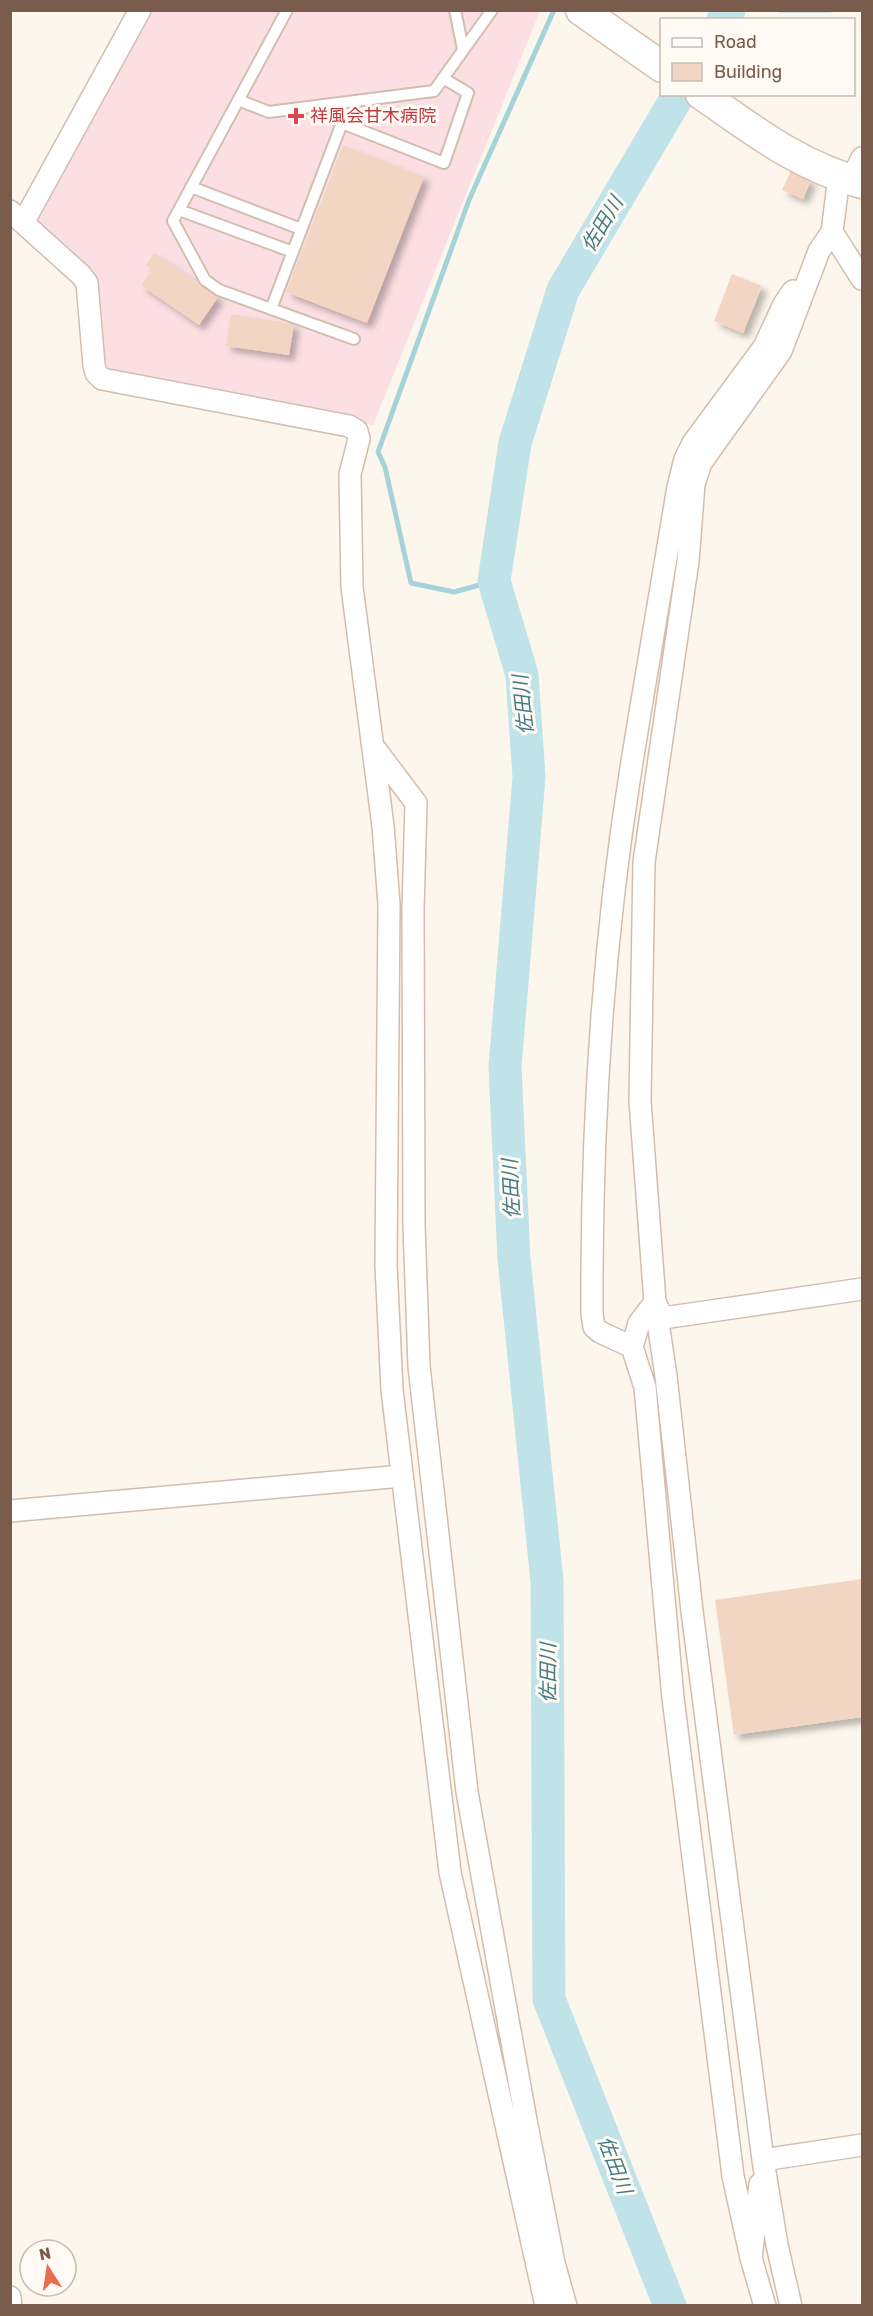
<svg xmlns="http://www.w3.org/2000/svg" width="873" height="2316" font-family="Rubik,'Noto Sans JP',sans-serif">
<style>
.medical{fill:#fbdfe3}
.lines{fill:none;stroke-linecap:round;stroke-linejoin:round}
.stream{stroke:#a5d3da;stroke-width:5}
.river{stroke:#bfe3e8;stroke-width:33}
.building{fill:#f3d5c3;filter:url(#shadow)}
.service-casing{stroke:#d1beb0;stroke-width:14}
.minor-casing{stroke:#d1beb0;stroke-width:24}
.secondary-casing{stroke:#d6c0b0;stroke-width:33}
.service{stroke:#fff;stroke-width:10}
.minor{stroke:#fff;stroke-width:21}
.secondary{stroke:#fff;stroke-width:30}
.health-dot{fill:#e0444e;stroke:#fffaf3;stroke-width:2}
.labels{text-anchor:middle;stroke-width:6;stroke-linejoin:round;paint-order:stroke}
.health-label{font-size:18px;fill:#be3a42;stroke:#fffaf3;text-anchor:start}
.water-label{font-size:20px;font-style:italic;fill:#437c86;stroke:#fffaf3}
</style>
<defs>
<filter id="shadow"><feDropShadow dx="5.5" dy="5.5" stdDeviation="3" flood-color="#0004"/></filter>
</defs>
<rect width="100%" height="100%" fill="#fdf6ec"/>
<!-- medical -->
<path class="medical" d="M 153,11 L 540,11 L 373,425 L 106,369 L 92,274 L 37,222 Z"/>
<g class="lines">
<!-- stream -->
<path class="stream" d="M 780,10 L 830,10
M 494,581 L 454,592 L 411,583 L 385,467 L 378,452 L 469,200 L 554,10"/>
<!-- river -->
<path class="river" d="M 723,20 L 729,10
M 670,2306 L 549,1999 L 547,1581 L 514,1259 L 505,1067 L 529,777 L 522,675 L 494,581 L 515,443 L 563,290 L 679,94"/>
</g>
<!-- building -->
<path class="building" d="M 343,145 L 424,177 L 367,323 L 286,292 Z
M 791,171 L 811,180 L 803,199 L 782,190 Z
M 154,253 L 218,297 L 199,325 L 141,285 L 152,270 L 146,265 Z
M 732,274 L 762,286 L 743,333 L 714,321 Z
M 231,314 L 294,324 L 289,355 L 226,346 Z
M 862,1579 L 862,1717 L 734,1735 L 715,1600 Z"/>
<g class="lines">
<defs>
<path id="service" d="M 287,10 L 173,221 L 205,280 L 219,290 L 354,339
M 455,10 L 463,49
M 238,100 L 269,112 L 434,91 L 492,10
M 191,187 L 301,229
M 179,210 L 293,252
M 271,309 L 342,123 L 444,163 L 468,93 L 443,78"/>
<path id="minor" d="M 851,180 L 862,158
M 10,211 L 81,275 L 87,283 L 94,365 L 96,373 L 102,379 L 349,426 L 357,431 L 359,439 L 350,474 L 352,587 L 383,826 L 389,904 L 386,1265 L 392,1390 L 450,1872 L 546,2306
M 23,223 L 140,10
M 832,232 L 862,279
M 373,746 L 416,803 L 413,909 L 414,1225 L 419,1366 L 467,1792 L 526,2120 L 554,2263 L 566,2306
M 655,1302 L 663,1318 L 862,1289
M 632,1347 L 639,1323 L 655,1302
M 10,1511 L 402,1476
M 763,2160 L 862,2145
M 760,2184 L 751,2258 L 765,2306
M 751,2258 L 733,2176 L 673,1698 L 645,1387 L 632,1347 L 600,1332 L 594,1327 L 592,1314 C 591,1131 602,948 631,768 C 646,674 663,580 678,487 L 685,459 L 693,443 L 764,347 L 784,304 L 793,291
M 10,2297 L 11,2306
M 791,2306 L 777,2245 L 763,2160 L 692,1611 L 666,1376 L 655,1302 L 640,1101 L 644,862 L 688,561 L 694,484 L 701,463 L 781,351 L 819,251 L 832,232 L 839,177"/>
<path id="secondary" d="M 581,10 L 662,67
M 701,94 C 753,130 800,167 862,183"/>
</defs>
<!-- service casing -->
<use href="#service" class="service-casing"/>
<!-- minor casing -->
<use href="#minor" class="minor-casing"/>
<!-- secondary casing -->
<use href="#secondary" class="secondary-casing"/>
<!-- service -->
<use href="#service" class="service"/>
<!-- minor -->
<use href="#minor" class="minor"/>
<!-- secondary -->
<use href="#secondary" class="secondary"/>
</g>
<!-- markers -->
<path class="health-dot" d="M293 107h6v6h6v6h-6v6h-6v-6h-6v-6h6z"/>
<g class="labels">
<!-- health labels -->
<g class="health-label">
<text x="310" y="122">祥風会甘木病院</text>
</g>
<!-- water labels -->
<g class="water-label">
<text transform="translate(602 224) rotate(-59)" y="7">佐田川</text>
<text transform="translate(523 705) rotate(-96)" y="7">佐田川</text>
<text transform="translate(511 1189) rotate(-93)" y="7">佐田川</text>
<text transform="translate(548 1673) rotate(-90)" y="7">佐田川</text>
<text transform="translate(615 2165) rotate(69)" y="7">佐田川</text>
</g>
</g>
<!-- border -->
<rect width="873" height="2316" fill="none" stroke="#7a5c4d" stroke-width="24"/>
<!-- legend -->
<rect x="660" y="18" width="195" height="78" fill="#fffaf3" stroke="#cabbb1" stroke-width="1.5"/>
<rect x="672" y="38" width="30" height="9" fill="#ffffff" stroke="#cabbb1" stroke-width="1.5"/>
<text x="714" y="48" font-size="18" fill="#7a5c4d">Road</text>
<rect x="672" y="63" width="30" height="18" fill="#f3d5c3" stroke="#cabbb1" stroke-width="1.5"/>
<text x="714" y="78" font-size="18" fill="#7a5c4d">Building</text>
<!-- north arrow -->
<g transform="translate(48 2268) rotate(348)"><circle r="28" fill="#fffaf3" stroke="#cabbb1" stroke-width="1.5"/>
<path d="M0-4.5L10 22L0 15L-10 22Z" fill="#e76f51"/>
<text y="-9" font-size="16" font-weight="bold" text-anchor="middle" fill="#7a5c4d">N</text>
</g>
</svg>
